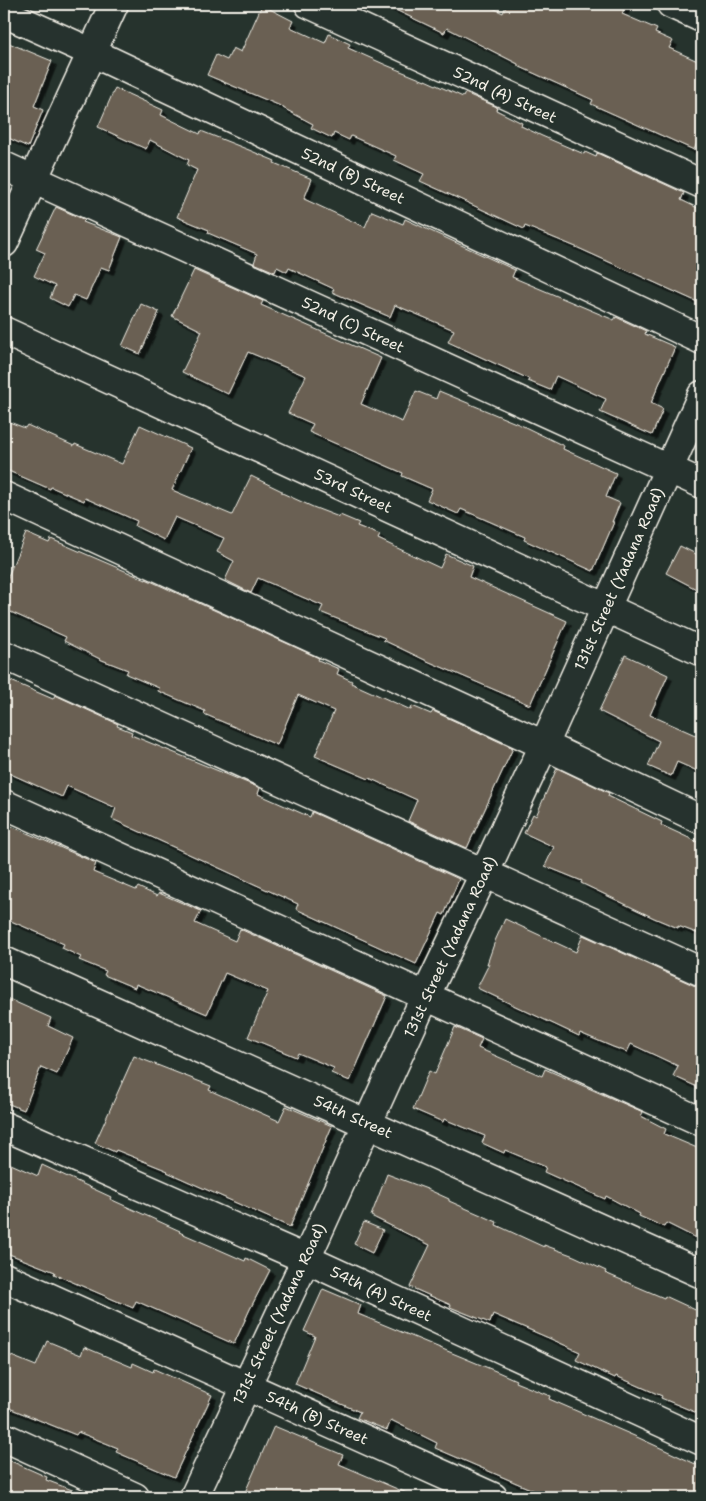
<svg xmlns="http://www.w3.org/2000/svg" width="706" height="1501" font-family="'Shantell Sans',sans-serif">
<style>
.building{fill:#6a6153;stroke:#f4f1e8;filter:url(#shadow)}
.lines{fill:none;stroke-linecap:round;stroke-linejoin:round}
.minor-casing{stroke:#f4f1e8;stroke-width:31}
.minor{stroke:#26332d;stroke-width:28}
.labels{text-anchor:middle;stroke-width:4;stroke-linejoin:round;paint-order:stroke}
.street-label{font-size:15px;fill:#f4f1e8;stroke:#26332d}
</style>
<defs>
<filter id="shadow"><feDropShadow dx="4.5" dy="4.5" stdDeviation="0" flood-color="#0009"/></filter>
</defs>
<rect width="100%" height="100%" fill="#26332d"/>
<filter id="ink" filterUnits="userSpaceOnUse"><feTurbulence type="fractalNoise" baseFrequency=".02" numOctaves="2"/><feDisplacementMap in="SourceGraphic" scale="10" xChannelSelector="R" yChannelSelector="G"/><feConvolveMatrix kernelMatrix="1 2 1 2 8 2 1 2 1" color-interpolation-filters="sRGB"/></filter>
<g filter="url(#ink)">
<!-- building -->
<path class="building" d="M 383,4 L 485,4 L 503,13 L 507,4 L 626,4 L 622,14 L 657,29 L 655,33 L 673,41 L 669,48 L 702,63 L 702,131 L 694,150 L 591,104 L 593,100 L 518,66 L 518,64 L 447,28 L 444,33 Z
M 262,5 L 293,21 L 290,27 L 325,43 L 329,34 L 350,44 L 348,48 L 386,65 L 425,81 L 425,80 L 463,97 L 465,93 L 497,107 L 496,110 L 522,123 L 521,126 L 542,136 L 584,154 L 585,152 L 596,157 L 597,153 L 684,193 L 681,200 L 702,210 L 702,304 L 576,247 L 525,226 L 524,229 L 466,202 L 420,181 L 424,174 L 394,160 L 396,156 L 351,136 L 349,140 L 334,133 L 332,138 L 311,128 L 313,124 L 283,108 L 283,107 L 207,75 L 216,55 L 227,60 L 233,48 L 241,52 Z
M 4,41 L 52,61 L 34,106 L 43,110 L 28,147 L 4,136 Z
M 115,88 L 163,110 L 161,115 L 200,134 L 201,131 L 249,150 L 275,161 L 274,163 L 312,179 L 304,199 L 365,227 L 372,211 L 403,224 L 405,219 L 515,270 L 512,277 L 614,320 L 616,317 L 646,331 L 645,334 L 675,347 L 651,403 L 663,409 L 652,435 L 600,412 L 606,399 L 556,376 L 550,390 L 528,381 L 529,379 L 448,342 L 454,330 L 395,305 L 390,317 L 332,292 L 334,289 L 289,268 L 287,272 L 277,267 L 275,272 L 254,263 L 257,254 L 208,233 L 209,230 L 177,217 L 197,170 L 187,165 L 189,160 L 150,140 L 146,149 L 98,127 Z
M 56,207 L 85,220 L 83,222 L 122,237 L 109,270 L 101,267 L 86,300 L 74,295 L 68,307 L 50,298 L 55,286 L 34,276 L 45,253 L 36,249 Z
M 194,270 L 263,301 L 261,305 L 381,358 L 361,404 L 402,422 L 416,391 L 436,399 L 439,391 L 523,426 L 564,446 L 563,449 L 616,473 L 606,497 L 620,503 L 612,522 L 614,522 L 593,571 L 524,540 L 525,537 L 461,509 L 458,514 L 427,500 L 432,489 L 402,476 L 403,473 L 309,432 L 313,424 L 288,413 L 306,376 L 248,352 L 228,394 L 182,372 L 202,331 L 172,316 Z
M 141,304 L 159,312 L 140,354 L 122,346 Z
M 4,420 L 25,428 L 27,425 L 74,446 L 75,444 L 122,464 L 140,425 L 191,448 L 172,490 L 232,515 L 251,476 L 282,491 L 282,493 L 313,507 L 339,517 L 340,515 L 359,523 L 357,526 L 380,535 L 378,539 L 440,568 L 446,554 L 473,566 L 469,577 L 567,621 L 530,705 L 425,660 L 383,640 L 385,638 L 320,612 L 323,606 L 258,578 L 251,593 L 225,580 L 234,561 L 217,552 L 224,538 L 175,517 L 164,540 L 135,526 L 137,521 L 85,498 L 84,501 L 51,487 L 50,489 L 4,469 Z
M 26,533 L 49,543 L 51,539 L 146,580 L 146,579 L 319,658 L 318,660 L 339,669 L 337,674 L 352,681 L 351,683 L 411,710 L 412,706 L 431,714 L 433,711 L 513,748 L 467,848 L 408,821 L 417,800 L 369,778 L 369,779 L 315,756 L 334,711 L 298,695 L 277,745 L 204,714 L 205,711 L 158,691 L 159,688 L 126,674 L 128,670 L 102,660 L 64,641 L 66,637 L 4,609 L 4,586 Z
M 680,546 L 702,557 L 702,592 L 666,573 Z
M 625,655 L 668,675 L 650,715 L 702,738 L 702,773 L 677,762 L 671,776 L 648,766 L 659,741 L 599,711 Z
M 4,678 L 53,699 L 55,695 L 118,724 L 117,726 L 132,732 L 131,735 L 260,788 L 258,794 L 310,817 L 312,812 L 459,879 L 444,915 L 440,913 L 416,964 L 296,909 L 298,904 L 112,819 L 116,808 L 67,786 L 62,797 L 4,771 Z
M 557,768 L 609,793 L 608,796 L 662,822 L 661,825 L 702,844 L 702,935 L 678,926 L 678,928 L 654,918 L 581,883 L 582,881 L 545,866 L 554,847 L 524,833 L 533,814 L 536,816 Z
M 4,823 L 96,863 L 93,872 L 136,890 L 138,887 L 157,896 L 159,893 L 201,911 L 195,923 L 235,941 L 240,929 L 387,996 L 350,1081 L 331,1073 L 334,1068 L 298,1053 L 296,1057 L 248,1037 L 268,991 L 225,973 L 207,1014 L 136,984 L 135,988 L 104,975 L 106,971 L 79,960 L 81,957 L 62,948 L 64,944 L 4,918 Z
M 505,919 L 576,952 L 583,935 L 702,989 L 702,1089 L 673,1076 L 678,1066 L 631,1044 L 627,1052 L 613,1047 L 580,1033 L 579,1036 L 477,988 L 489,964 L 487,964 L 495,941 Z
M 4,997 L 51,1018 L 48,1026 L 73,1038 L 57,1074 L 41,1067 L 24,1110 L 4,1102 Z
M 455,1027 L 482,1039 L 478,1048 L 542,1076 L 545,1069 L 643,1112 L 641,1116 L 666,1129 L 664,1134 L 702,1150 L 702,1241 L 666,1223 L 664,1227 L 639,1216 L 640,1214 L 606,1196 L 605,1199 L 544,1172 L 546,1167 L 505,1150 L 504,1153 L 482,1143 L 485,1136 L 444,1119 L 443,1122 L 413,1109 L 429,1071 L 435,1074 Z
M 134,1056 L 211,1086 L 209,1090 L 279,1121 L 286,1106 L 332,1126 L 290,1227 L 167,1172 L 168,1171 L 116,1150 L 115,1152 L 95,1143 Z
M 4,1161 L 38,1176 L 42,1165 L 111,1197 L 110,1199 L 180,1231 L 179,1232 L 245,1261 L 246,1258 L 270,1270 L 250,1309 L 234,1344 L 136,1301 L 133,1308 L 54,1274 L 55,1272 L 4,1252 Z
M 387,1174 L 427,1189 L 449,1199 L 449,1201 L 497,1222 L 496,1225 L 544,1247 L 544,1245 L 574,1256 L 606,1271 L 605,1273 L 664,1298 L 665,1296 L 702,1313 L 702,1415 L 661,1398 L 662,1396 L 616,1376 L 615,1378 L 576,1360 L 580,1352 L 551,1339 L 493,1314 L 490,1323 L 450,1307 L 451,1305 L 410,1287 L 430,1245 L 371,1216 Z
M 364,1222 L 383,1230 L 372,1253 L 354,1244 Z
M 323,1289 L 361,1305 L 358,1314 L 498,1372 L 516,1380 L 515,1382 L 550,1396 L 549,1399 L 639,1438 L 702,1467 L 702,1497 L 549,1497 L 435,1448 L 437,1443 L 391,1420 L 387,1430 L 357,1418 L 360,1412 L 295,1384 L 315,1336 L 304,1331 Z
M 47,1341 L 81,1355 L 84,1347 L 132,1367 L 133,1363 L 153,1372 L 154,1369 L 212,1395 L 174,1477 L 116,1452 L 118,1448 L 78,1432 L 76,1435 L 4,1406 L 4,1353 L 36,1366 Z
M 274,1426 L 343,1455 L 339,1464 L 416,1497 L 243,1497 Z
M 4,1458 L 47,1477 L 46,1480 L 88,1496 L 88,1497 L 4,1497 Z"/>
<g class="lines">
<defs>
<path id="minor" d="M 309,4 L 702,184
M 671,4 L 702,18
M 4,13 L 91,52 L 702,340
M 4,166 L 702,484
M 4,243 L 114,4
M 4,331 L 702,652
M 4,496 L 544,745 L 702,820
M 4,655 L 702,972
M 4,804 L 702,1122
M 4,961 L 702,1274
M 4,1126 L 306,1259 L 702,1441
M 4,1277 L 493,1497
M 4,1437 L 135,1497
M 194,1497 L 306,1259 L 425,997 L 484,874 L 544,745 L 702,395"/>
</defs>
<!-- minor casing -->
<use href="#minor" class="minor-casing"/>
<!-- minor -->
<use href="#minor" class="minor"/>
</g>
</g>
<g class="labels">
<!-- street labels -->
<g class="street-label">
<text transform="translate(505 95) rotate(25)" y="5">52nd (A) Street</text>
<text transform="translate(353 176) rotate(25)" y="5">52nd (B) Street</text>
<text transform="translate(353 325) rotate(25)" y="5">52nd (C) Street</text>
<text transform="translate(353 491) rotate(25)" y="5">53rd Street</text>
<text transform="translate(619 579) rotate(-66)" y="5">131st Street (Yadana Road)</text>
<text transform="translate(450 947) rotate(-65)" y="5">131st Street (Yadana Road)</text>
<text transform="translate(353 1117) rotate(24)" y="5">54th Street</text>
<text transform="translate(381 1294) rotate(25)" y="5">54th (A) Street</text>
<text transform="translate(279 1314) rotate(-65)" y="5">131st Street (Yadana Road)</text>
<text transform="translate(317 1418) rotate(24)" y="5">54th (B) Street</text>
</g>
</g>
<!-- margin -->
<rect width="706" height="1501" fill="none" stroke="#26332d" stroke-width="20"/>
<rect x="10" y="10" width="686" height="1481" fill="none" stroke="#f4f1e8" stroke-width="2" filter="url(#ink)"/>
</svg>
